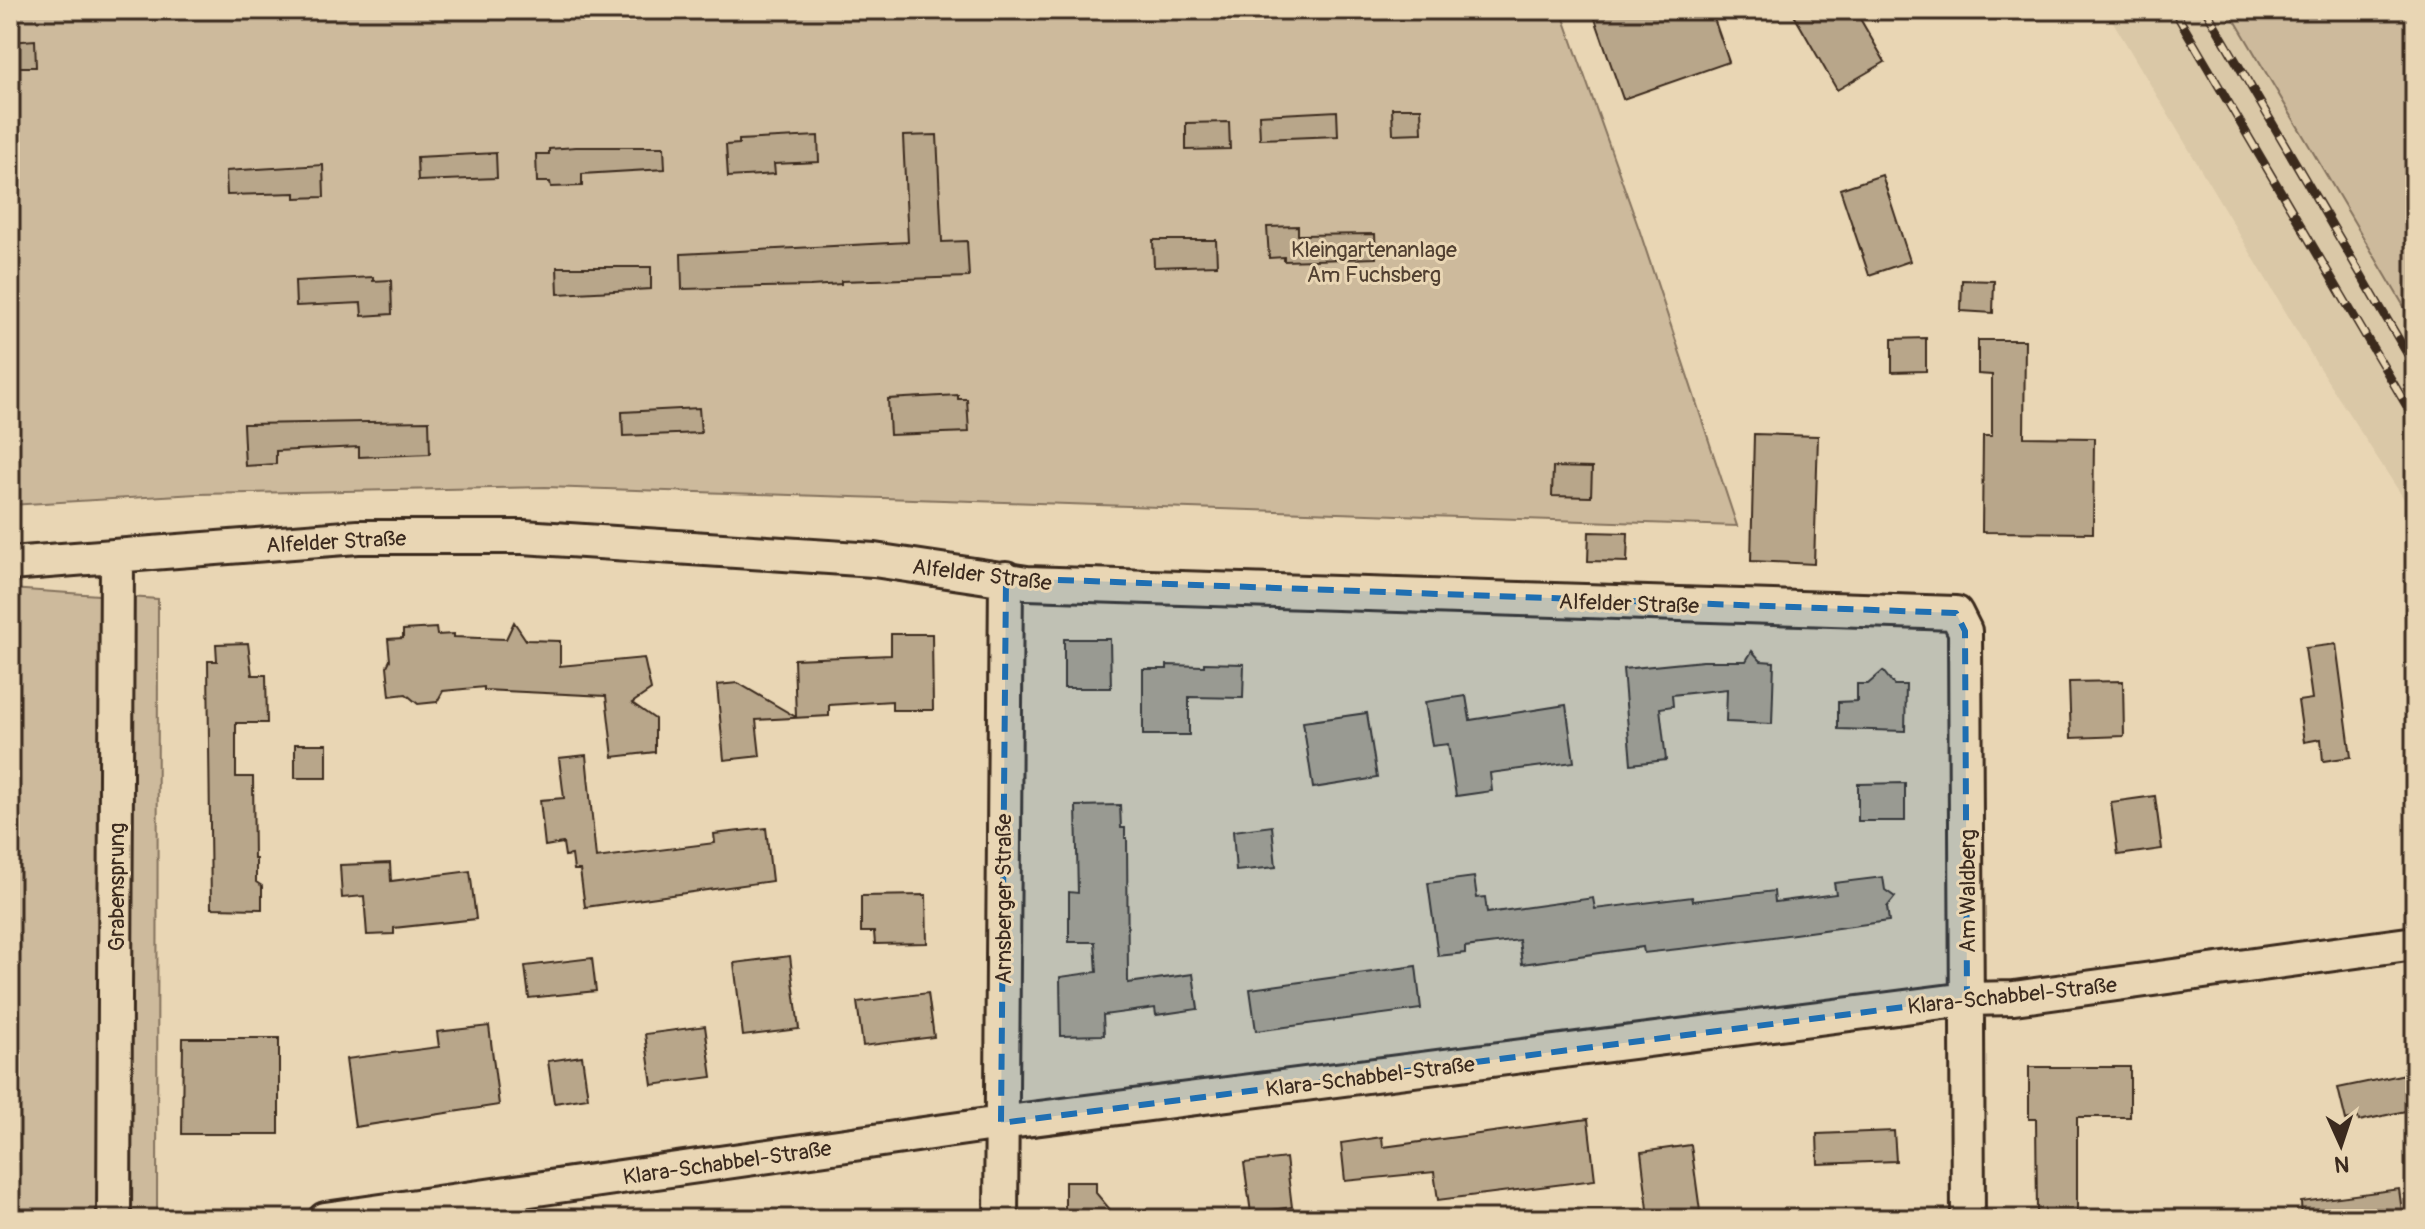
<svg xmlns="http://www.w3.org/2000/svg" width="2425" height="1229" font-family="Pangolin,sans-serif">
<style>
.built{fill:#dac8a7}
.green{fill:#cdba9c;stroke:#84725d;stroke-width:2}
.building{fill:#b8a68a;stroke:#3b2a1e;stroke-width:2}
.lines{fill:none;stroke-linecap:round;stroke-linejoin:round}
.street-casing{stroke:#3b2a1e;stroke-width:38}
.street{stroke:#e9d6b4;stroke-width:32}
.rail-casing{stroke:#3b2a1e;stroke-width:9}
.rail{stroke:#e9d6b4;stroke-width:6;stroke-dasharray:18;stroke-linecap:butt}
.marked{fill:#1f6fb2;fill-opacity:0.2;stroke:#1f6fb2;stroke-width:6;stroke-dasharray:16 10;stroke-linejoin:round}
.labels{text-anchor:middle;stroke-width:6;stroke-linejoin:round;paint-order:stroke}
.park-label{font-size:22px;fill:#514031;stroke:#e9d6b4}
.street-label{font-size:22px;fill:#3b2a1e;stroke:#e9d6b4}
</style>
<rect width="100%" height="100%" fill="#e9d6b4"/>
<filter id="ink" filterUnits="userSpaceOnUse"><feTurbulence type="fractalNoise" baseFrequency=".0125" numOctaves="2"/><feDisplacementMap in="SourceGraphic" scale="16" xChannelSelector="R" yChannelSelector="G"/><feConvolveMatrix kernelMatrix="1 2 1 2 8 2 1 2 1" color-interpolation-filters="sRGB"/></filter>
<g filter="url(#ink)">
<!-- built -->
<path class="built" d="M 2106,10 L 2229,10 L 2415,325 L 2415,516 L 2316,363 Z"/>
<!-- green -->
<path class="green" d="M 10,10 L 1561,10 L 1639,229 L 1737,526 L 545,487 L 197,494 L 10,505 Z
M 2229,10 L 2415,10 L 2415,325 Z
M 10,589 L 158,599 L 157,1219 L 10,1219 Z"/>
<!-- building -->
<path class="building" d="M 1592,10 L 1711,10 L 1729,62 L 1623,99 Z
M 1791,10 L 1855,10 L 1885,62 L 1837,90 Z
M 35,40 L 36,67 L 10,67 L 10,42 Z
M 1392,108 L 1421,108 L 1422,133 L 1393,134 Z
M 1337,111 L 1338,136 L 1260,139 L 1259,115 Z
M 1229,122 L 1230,149 L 1186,150 L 1186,123 Z
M 937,135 L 942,242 L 967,241 L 969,277 L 841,281 L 841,284 L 810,286 L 682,289 L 681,254 L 908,242 L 903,136 Z
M 818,136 L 819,162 L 774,164 L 775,174 L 728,177 L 726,145 L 739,144 L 739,140 Z
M 576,147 L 664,147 L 665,169 L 582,174 L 582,186 L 551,187 L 550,182 L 537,182 L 536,154 L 549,154 L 549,149 Z
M 496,153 L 497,178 L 418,181 L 417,157 Z
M 323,165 L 324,197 L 295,198 L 295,193 L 227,195 L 226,171 Z
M 1882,175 L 1910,261 L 1869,275 L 1840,189 Z
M 1298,226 L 1298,235 L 1375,234 L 1376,258 L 1284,261 L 1284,257 L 1269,258 L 1267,227 Z
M 1153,240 L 1216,240 L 1217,265 L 1154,267 Z
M 557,267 L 651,267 L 651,289 L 558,294 Z
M 373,277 L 373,281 L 391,280 L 392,314 L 362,316 L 361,303 L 296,306 L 295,281 Z
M 1962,280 L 1994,281 L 1993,313 L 1961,311 Z
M 1926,338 L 1926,371 L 1892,372 L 1892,339 Z
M 1978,340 L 2025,340 L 2024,437 L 2094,438 L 2093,533 L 1982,532 L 1983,436 L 1992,436 L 1992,375 L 1978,374 Z
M 958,395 L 958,399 L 967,399 L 969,432 L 890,435 L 888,399 Z
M 699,408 L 701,433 L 623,436 L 622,412 Z
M 429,421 L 430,454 L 359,457 L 359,447 L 276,451 L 276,464 L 245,466 L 243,424 Z
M 1754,434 L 1818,436 L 1814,564 L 1751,561 Z
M 1553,467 L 1592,468 L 1591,497 L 1552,496 Z
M 1589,532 L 1628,533 L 1627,562 L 1588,561 Z
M 514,622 L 526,640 L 560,641 L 560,666 L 644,658 L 651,690 L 632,703 L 655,719 L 655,752 L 613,757 L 606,696 L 484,690 L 484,687 L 443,691 L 437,702 L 418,704 L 406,694 L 390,696 L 387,666 L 390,660 L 388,639 L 403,638 L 403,630 L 436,628 L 437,635 L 454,634 L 454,637 L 506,639 Z
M 891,634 L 932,634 L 933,710 L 892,710 L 892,701 L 829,705 L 829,716 L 756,720 L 760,756 L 724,760 L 717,685 L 738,683 L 796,717 L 794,659 L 891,655 Z
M 1064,639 L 1110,639 L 1111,688 L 1064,688 Z
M 248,643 L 252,675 L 266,675 L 267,723 L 236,723 L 236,777 L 253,777 L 254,859 L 256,859 L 256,882 L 262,886 L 262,909 L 211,908 L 208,661 L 217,661 L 216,644 Z
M 2336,644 L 2351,757 L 2323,761 L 2321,739 L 2304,742 L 2298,701 L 2312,699 L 2305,648 Z
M 1752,651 L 1761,661 L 1774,662 L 1772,724 L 1726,722 L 1727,689 L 1672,695 L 1673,706 L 1660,708 L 1666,760 L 1631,764 L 1623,669 L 1703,661 L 1746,661 Z
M 1204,663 L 1244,664 L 1243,698 L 1189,697 L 1189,735 L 1143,735 L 1143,669 L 1167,669 L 1167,665 L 1204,666 Z
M 1883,671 L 1894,685 L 1906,685 L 1905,731 L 1838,729 L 1838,702 L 1857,701 L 1857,684 L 1868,684 Z
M 2123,681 L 2124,736 L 2071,738 L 2069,682 Z
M 1466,696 L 1470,720 L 1566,705 L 1574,762 L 1490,773 L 1492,791 L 1456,796 L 1448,744 L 1432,746 L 1425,702 Z
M 1367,713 L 1377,778 L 1313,788 L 1303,722 Z
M 295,744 L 327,744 L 327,778 L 295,778 Z
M 586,755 L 596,858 L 715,843 L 714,834 L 766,828 L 772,881 L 585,907 L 580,870 L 574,870 L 572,855 L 565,856 L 563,843 L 545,846 L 540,800 L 564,798 L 559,758 Z
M 1905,783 L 1905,821 L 1858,821 L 1858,784 Z
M 2155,796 L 2162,849 L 2118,855 L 2111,802 Z
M 1120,805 L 1121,828 L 1125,828 L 1125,838 L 1127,838 L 1128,983 L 1193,974 L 1198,1009 L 1156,1015 L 1155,1008 L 1103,1015 L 1104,1035 L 1061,1036 L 1060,977 L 1097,972 L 1095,942 L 1069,942 L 1069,892 L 1078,893 L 1076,806 Z
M 1272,826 L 1276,867 L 1236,871 L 1233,831 Z
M 390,863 L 391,881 L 470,871 L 476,919 L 394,928 L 394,934 L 367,935 L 364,896 L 342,898 L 340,865 Z
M 1474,877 L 1477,898 L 1485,897 L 1487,913 L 1593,898 L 1595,909 L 1692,897 L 1693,901 L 1774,891 L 1775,902 L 1836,894 L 1834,883 L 1883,877 L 1885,890 L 1895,897 L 1887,907 L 1889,921 L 1714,945 L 1644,953 L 1643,947 L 1522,964 L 1519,940 L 1465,947 L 1465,953 L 1438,956 L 1428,883 Z
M 926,895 L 927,943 L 875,944 L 874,932 L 861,932 L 861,896 Z
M 790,956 L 799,1029 L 743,1036 L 734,963 Z
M 592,958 L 596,991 L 529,998 L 525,966 Z
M 1416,966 L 1421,1009 L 1256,1031 L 1250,989 Z
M 928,993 L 934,1037 L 863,1046 L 857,1002 Z
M 489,1026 L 499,1105 L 355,1127 L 346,1059 L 439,1047 L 437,1032 Z
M 705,1026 L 712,1077 L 652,1085 L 645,1034 Z
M 183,1038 L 279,1038 L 279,1134 L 182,1134 Z
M 582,1056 L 588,1098 L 554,1103 L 548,1061 Z
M 2029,1067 L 2130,1067 L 2130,1117 L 2077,1117 L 2077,1213 L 2037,1213 L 2036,1119 L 2029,1119 Z
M 2415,1072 L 2415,1109 L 2359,1121 L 2358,1118 L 2346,1121 L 2338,1088 Z
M 1588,1119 L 1595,1180 L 1438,1200 L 1434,1172 L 1345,1181 L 1341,1143 L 1382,1137 L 1383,1147 Z
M 1894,1131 L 1896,1161 L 1818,1164 L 1817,1134 Z
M 1691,1145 L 1700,1211 L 1649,1217 L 1641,1152 Z
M 1286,1158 L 1292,1207 L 1251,1213 L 1244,1163 Z
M 1065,1182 L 1096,1182 L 1096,1193 L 1118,1219 L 1065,1219 Z
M 2399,1189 L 2403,1219 L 2302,1219 L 2301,1202 Z"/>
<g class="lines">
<defs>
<path id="street" d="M 10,564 L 358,537 L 523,537 L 874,560 L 1027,583 L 1956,613 L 1965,631 L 1968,1219
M 114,1219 L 117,556
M 325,1219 L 1001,1123 L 1967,999 L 2014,998 L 2415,943
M 1001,1219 L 1006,578"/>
</defs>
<!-- street casing -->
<use href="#street" class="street-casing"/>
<!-- street -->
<use href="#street" class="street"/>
<defs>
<path id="rail" d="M 2174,10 L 2415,420
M 2206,10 L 2415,367"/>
</defs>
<!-- rail casing -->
<use href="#rail" class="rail-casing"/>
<!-- rail -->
<use href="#rail" class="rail"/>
</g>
</g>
<!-- marked area -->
<path class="marked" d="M 1006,578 L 1956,613 L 1965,631 L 1967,999 L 1001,1123 Z"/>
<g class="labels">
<!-- park labels -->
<g class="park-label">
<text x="1374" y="257">Kleingartenanlage<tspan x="1374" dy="25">Am Fuchsberg</tspan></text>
</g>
<!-- street labels -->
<g class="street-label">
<text transform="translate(336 541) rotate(-3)" y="8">Alfelder Straße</text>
<text transform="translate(982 574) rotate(7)" y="8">Alfelder Straße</text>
<text transform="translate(1629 603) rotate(2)" y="8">Alfelder Straße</text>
<text transform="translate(116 887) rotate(-90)" y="8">Grabensprung</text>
<text transform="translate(1967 891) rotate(-90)" y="8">Am Waldberg</text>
<text transform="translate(1003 899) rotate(-90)" y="8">Arnsberger Straße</text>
<text transform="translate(2012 995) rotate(-6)" y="8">Klara-Schabbel-Straße</text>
<text transform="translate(1370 1076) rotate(-7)" y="8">Klara-Schabbel-Straße</text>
<text transform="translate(727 1162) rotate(-8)" y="8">Klara-Schabbel-Straße</text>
</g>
</g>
<!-- margin -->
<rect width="2425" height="1229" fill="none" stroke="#e9d6b4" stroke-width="40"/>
<rect x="20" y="20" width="2385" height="1189" fill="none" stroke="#3b2a1e" stroke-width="3" filter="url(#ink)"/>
<!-- north arrow -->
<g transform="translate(2341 1145) rotate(177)" stroke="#e9d6b4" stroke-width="6" paint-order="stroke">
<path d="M0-6L14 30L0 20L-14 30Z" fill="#3b2a1e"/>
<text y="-12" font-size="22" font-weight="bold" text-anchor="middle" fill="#3b2a1e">N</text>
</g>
</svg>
